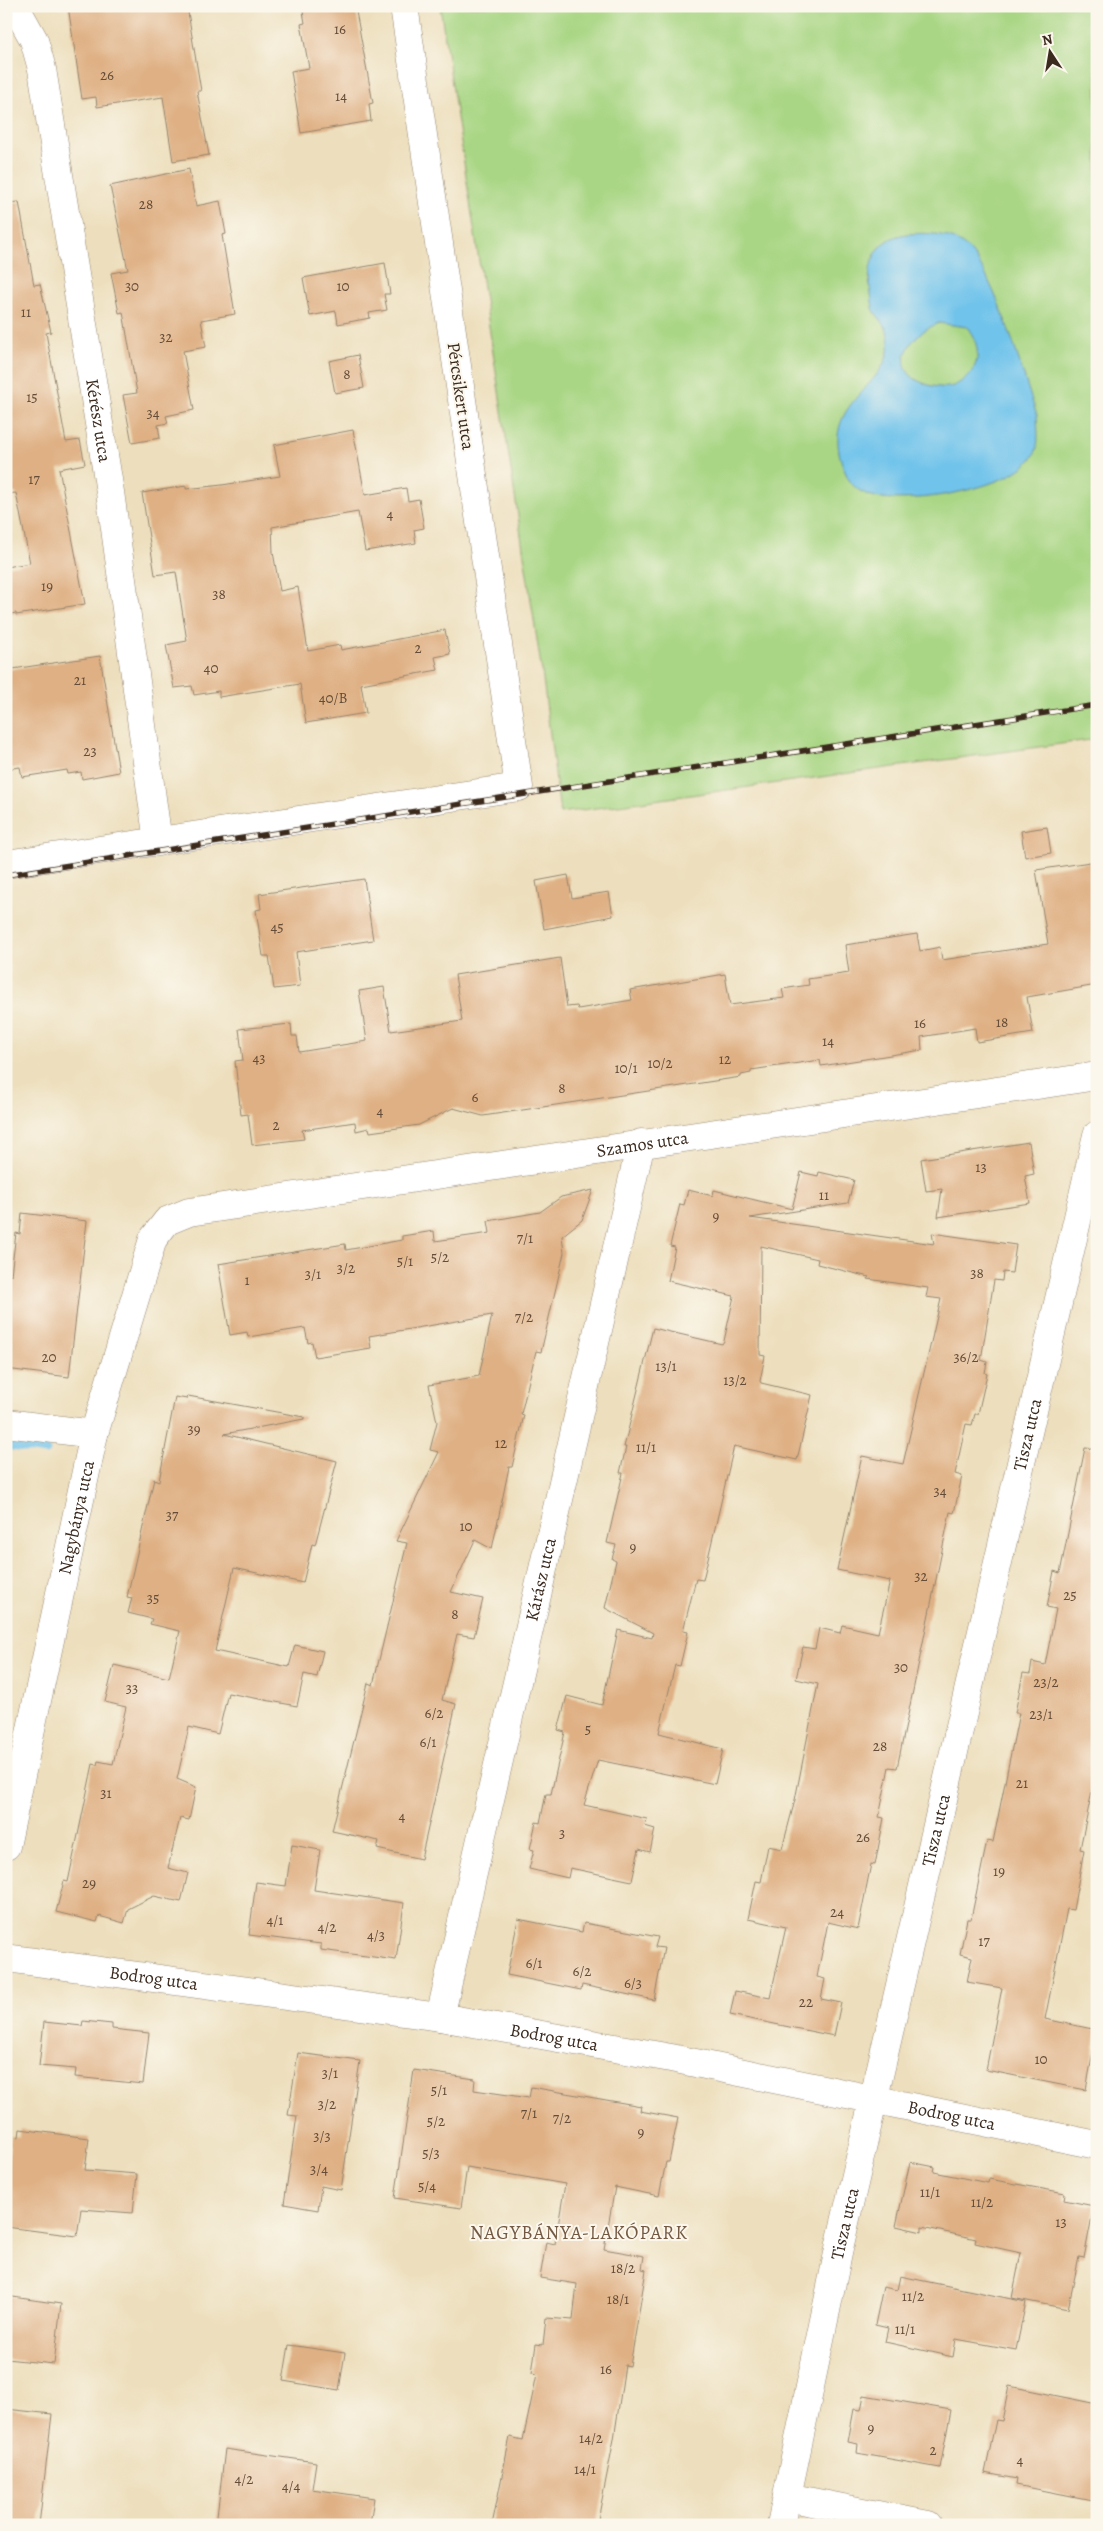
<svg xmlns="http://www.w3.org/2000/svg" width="1103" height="2531" font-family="Alegreya,serif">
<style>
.green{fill:#a9d684;stroke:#728051}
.water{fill:#6fc3eb;stroke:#557684;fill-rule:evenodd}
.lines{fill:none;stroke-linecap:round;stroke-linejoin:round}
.stream{stroke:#6fc3eb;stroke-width:9}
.building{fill:#dfb084}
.minor-casing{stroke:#94846e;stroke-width:29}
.minor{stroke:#fff;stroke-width:28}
.rail-casing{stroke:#3b2a1e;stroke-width:5.5}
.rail{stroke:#fbf7ec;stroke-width:4;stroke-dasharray:11;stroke-linecap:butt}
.labels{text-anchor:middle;stroke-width:4;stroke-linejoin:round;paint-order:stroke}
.number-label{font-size:15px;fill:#644c38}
.street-label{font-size:18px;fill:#3b2a1e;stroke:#fbf7ec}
.neighbourhood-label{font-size:19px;letter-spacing:1px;fill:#745942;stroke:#fbf7ec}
</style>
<rect width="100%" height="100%" fill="#fbf7ec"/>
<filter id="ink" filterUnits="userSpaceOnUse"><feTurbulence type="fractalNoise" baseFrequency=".02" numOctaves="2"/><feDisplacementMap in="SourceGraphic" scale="10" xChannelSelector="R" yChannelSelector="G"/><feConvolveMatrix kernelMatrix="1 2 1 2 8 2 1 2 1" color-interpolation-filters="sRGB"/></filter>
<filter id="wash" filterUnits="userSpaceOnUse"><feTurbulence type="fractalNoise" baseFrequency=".0096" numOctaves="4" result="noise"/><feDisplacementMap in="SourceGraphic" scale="20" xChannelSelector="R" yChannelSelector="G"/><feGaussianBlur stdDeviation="1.12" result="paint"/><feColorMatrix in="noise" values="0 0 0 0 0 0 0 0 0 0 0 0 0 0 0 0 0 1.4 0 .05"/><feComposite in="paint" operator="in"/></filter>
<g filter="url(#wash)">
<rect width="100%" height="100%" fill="#eddfbd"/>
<!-- green -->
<path class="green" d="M 440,6 L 1097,6 L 1097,739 L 560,813 L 543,679 Z"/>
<!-- water -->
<path class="water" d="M 906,234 C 925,233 944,232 961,243 C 993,262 1023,377 1037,415 C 1037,426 1040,443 1035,453 C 1018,489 907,506 872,496 C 861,493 852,487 847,476 C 810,397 898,390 888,335 C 886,324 880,320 875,312 C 872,308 872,299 871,294 C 865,266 875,239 906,234 ZM 939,323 L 967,327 C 980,344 982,363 966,378 C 961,382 955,386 949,387 C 930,389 897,378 906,353 C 912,338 924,329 939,323 Z"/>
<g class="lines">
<!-- stream -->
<path class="stream" d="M 6,1445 L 46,1451"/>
</g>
<g id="blocks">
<!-- building -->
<path class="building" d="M 68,6 L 187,6 L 201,91 L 197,91 L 209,155 L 173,161 L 163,97 L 97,107 L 96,97 L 82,99 Z
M 302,6 L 355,6 L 373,103 L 369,104 L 371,121 L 301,133 L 291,71 L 309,68 L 301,24 L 305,23 Z
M 189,169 L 196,206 L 220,201 L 226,234 L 222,235 L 235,314 L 201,320 L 206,347 L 183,351 L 194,410 L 166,416 L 168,423 L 158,425 L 160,438 L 132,443 L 123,395 L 137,393 L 123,312 L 119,313 L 111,273 L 128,270 L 110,186 Z
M 19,202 L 34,285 L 40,284 L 51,332 L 46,333 L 66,442 L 80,440 L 85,464 L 59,469 L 85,604 L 16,615 L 16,613 L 6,615 L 6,567 L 30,563 L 16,493 L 6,494 L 6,203 Z
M 385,263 L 390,294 L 384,294 L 387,310 L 369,313 L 370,318 L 338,324 L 336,311 L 310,316 L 303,278 Z
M 358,355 L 364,388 L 335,393 L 329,361 Z
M 353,430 L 365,495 L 406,488 L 408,501 L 419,499 L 424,528 L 414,530 L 416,543 L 365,551 L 358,512 L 272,527 L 273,552 L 280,591 L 298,587 L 308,651 L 340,645 L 341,650 L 445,630 L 450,654 L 435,657 L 438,670 L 361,684 L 366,713 L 306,723 L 300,684 L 219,697 L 219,691 L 194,695 L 192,686 L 174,688 L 166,645 L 187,641 L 176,572 L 155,575 L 142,493 L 186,486 L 186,489 L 222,485 L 280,476 L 274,445 Z
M 100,656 L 119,772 L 82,779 L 81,772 L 68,774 L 67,770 L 22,777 L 20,767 L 6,769 L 6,670 Z
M 1047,827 L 1051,853 L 1025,857 L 1021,831 Z
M 1097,861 L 1097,985 L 1027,997 L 1033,1033 L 977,1042 L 975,1028 L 921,1037 L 922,1050 L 821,1066 L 820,1060 L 751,1070 L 751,1073 L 741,1075 L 741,1077 L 483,1116 L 453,1108 L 419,1125 L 370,1132 L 369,1128 L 356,1131 L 355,1122 L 302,1130 L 304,1139 L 252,1145 L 248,1114 L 241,1115 L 235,1061 L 243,1060 L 239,1029 L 291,1024 L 292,1036 L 297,1036 L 299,1052 L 367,1041 L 359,991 L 384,987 L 391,1031 L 462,1021 L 455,975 L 560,958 L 567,1007 L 577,1006 L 578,1009 L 632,1000 L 630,990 L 725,974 L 730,1005 L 784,998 L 782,989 L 809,985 L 808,979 L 849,973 L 845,945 L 917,934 L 920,951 L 940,947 L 942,960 L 1048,944 L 1036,870 Z
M 568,875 L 572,898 L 609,892 L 613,916 L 544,929 L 536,881 Z
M 364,879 L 373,940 L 296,952 L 300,986 L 274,989 L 269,956 L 263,956 L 256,910 L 261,909 L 259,894 Z
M 1029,1142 L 1034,1174 L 1025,1176 L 1030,1203 L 938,1217 L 942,1189 L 926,1191 L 921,1159 Z
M 801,1172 L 818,1176 L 819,1172 L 854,1180 L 848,1203 L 750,1218 L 934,1244 L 932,1233 L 1016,1245 L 1012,1273 L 1003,1272 L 1002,1281 L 994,1280 L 981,1360 L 987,1362 L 985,1373 L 987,1374 L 978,1414 L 975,1414 L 972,1425 L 966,1424 L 955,1474 L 962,1476 L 954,1513 L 950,1512 L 897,1768 L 889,1767 L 879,1817 L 884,1818 L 875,1865 L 871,1864 L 858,1929 L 828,1922 L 817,1977 L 825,1979 L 821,1999 L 841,2003 L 834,2036 L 730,2015 L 735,1991 L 770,1998 L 786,1927 L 748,1919 L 756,1881 L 761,1882 L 768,1846 L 782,1849 L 795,1800 L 818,1684 L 796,1679 L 803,1647 L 815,1649 L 819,1628 L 840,1633 L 842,1625 L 878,1633 L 890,1581 L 837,1570 L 862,1456 L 903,1464 L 941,1299 L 926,1297 L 928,1288 L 868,1279 L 869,1277 L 817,1264 L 818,1259 L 761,1246 L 760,1355 L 765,1356 L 760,1381 L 761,1383 L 812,1395 L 797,1460 L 734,1446 L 703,1580 L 696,1579 L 683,1631 L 688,1632 L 680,1666 L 675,1665 L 659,1733 L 723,1749 L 715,1784 L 598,1760 L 584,1805 L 647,1819 L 645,1826 L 655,1829 L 650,1852 L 639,1849 L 632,1881 L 570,1868 L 568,1878 L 529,1869 L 534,1850 L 530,1849 L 536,1822 L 540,1823 L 546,1794 L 551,1794 L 565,1732 L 558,1730 L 567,1696 L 602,1705 L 618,1630 L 652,1638 L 653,1633 L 605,1608 L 616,1561 L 612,1559 L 616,1545 L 607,1543 L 623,1473 L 620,1473 L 626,1447 L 624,1447 L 653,1328 L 722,1344 L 724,1341 L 734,1296 L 668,1281 L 675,1247 L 670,1246 L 680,1204 L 684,1205 L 688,1190 L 713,1196 L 714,1190 L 792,1209 Z
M 593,1190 L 582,1220 L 562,1236 L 564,1253 L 541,1352 L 536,1351 L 521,1414 L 524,1415 L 512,1467 L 509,1467 L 492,1549 L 475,1540 L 451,1592 L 483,1599 L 474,1637 L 457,1634 L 442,1700 L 456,1704 L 421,1859 L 377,1849 L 379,1841 L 332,1831 L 368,1683 L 373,1685 L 407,1543 L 396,1541 L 439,1452 L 430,1450 L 437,1422 L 429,1385 L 479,1376 L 492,1315 L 369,1336 L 371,1348 L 315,1357 L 312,1342 L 308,1343 L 305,1328 L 248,1337 L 247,1332 L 230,1335 L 218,1264 L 345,1244 L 346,1250 L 402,1240 L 402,1236 L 434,1231 L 435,1241 L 490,1233 L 488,1221 L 540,1212 L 561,1197 Z
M 22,1213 L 87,1221 L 69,1377 L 6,1369 L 6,1273 L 11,1275 L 16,1233 L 20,1234 Z
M 188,1396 L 304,1417 L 304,1419 L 224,1434 L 337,1461 L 315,1545 L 312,1544 L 303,1583 L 234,1568 L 215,1651 L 289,1667 L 295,1645 L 323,1651 L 317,1677 L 304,1674 L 297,1706 L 228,1693 L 218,1734 L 189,1727 L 177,1779 L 196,1787 L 189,1820 L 180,1818 L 168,1868 L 188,1873 L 181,1902 L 154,1896 L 128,1909 L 124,1923 L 99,1916 L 97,1922 L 56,1912 L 64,1881 L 68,1882 L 93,1764 L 97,1765 L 98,1761 L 113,1764 L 126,1707 L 105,1702 L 114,1665 L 169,1678 L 180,1631 L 150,1624 L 152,1619 L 128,1613 L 132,1598 L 127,1597 L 154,1479 L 159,1481 L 175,1397 L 187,1399 Z
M 1085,1448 L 1097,1449 L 1097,1767 L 1080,1849 L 1084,1850 L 1073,1910 L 1067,1909 L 1045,2019 L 1097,2030 L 1086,2090 L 986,2070 L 1002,1988 L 967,1982 L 972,1957 L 960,1954 L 967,1919 L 971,1919 L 987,1841 L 993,1842 L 1019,1713 L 1015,1713 L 1023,1673 L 1030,1674 L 1032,1662 L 1045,1665 L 1056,1609 L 1047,1607 L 1054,1571 L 1060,1573 Z
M 292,1845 L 320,1850 L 314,1890 L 404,1903 L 396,1960 L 321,1950 L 321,1944 L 249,1935 L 256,1882 L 286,1886 Z
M 518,1919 L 582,1932 L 584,1923 L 658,1937 L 655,1947 L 664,1948 L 654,2000 L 582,1985 L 581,1990 L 507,1975 Z
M 83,2021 L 112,2024 L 112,2029 L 149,2033 L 143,2084 L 75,2077 L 76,2069 L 39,2066 L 44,2022 L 82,2026 Z
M 298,2053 L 360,2061 L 341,2190 L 321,2186 L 318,2210 L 284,2204 L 297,2116 L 288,2115 Z
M 414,2070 L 475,2079 L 474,2090 L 529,2098 L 531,2087 L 641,2106 L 640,2111 L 678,2118 L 669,2162 L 666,2162 L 659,2196 L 615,2187 L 604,2249 L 644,2256 L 642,2269 L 646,2270 L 630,2366 L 625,2365 L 614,2439 L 597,2525 L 492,2525 L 510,2437 L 523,2440 L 537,2374 L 532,2373 L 536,2344 L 543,2345 L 546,2318 L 573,2320 L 577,2284 L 540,2278 L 546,2242 L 555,2244 L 565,2184 L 467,2167 L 461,2208 L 395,2198 Z
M 20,2129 L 89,2138 L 85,2170 L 137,2174 L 133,2213 L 81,2209 L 77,2236 L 6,2227 L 6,2177 L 11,2136 L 19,2137 Z
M 910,2162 L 935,2167 L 934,2172 L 988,2183 L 989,2179 L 1065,2193 L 1064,2200 L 1094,2206 L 1084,2258 L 1079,2257 L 1068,2309 L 1012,2298 L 1021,2253 L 975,2243 L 976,2239 L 922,2227 L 922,2232 L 896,2226 Z
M 900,2276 L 1026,2302 L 1016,2350 L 956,2339 L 953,2357 L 885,2342 L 888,2328 L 875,2325 L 883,2287 L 897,2290 Z
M 6,2296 L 61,2304 L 54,2364 L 6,2359 Z
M 289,2345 L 345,2353 L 339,2390 L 283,2381 Z
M 1009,2386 L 1097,2404 L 1097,2501 L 1016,2485 L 1017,2479 L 985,2473 L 996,2420 L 1002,2421 Z
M 864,2395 L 951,2410 L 940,2468 L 857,2453 L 858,2444 L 848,2442 L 854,2409 L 861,2410 Z
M 6,2409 L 52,2414 L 39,2525 L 6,2525 Z
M 225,2449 L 316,2462 L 312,2489 L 374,2498 L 370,2525 L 216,2525 Z"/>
</g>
</g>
<g filter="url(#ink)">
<use href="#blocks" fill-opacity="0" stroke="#94846e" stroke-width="1"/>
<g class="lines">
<defs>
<g id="minor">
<path id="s1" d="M 15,6 L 34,40 L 42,69 L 110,492 L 158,842"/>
<path d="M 6,864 L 519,787 L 404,6"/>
<path d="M 6,1423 L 94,1434"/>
<path id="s2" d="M 6,1846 L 94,1434 L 153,1239 L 167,1221 L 189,1212 L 1097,1076"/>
<path id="s3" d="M 6,1958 L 440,2017 L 671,2058 L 1097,2145"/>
<path id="s4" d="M 440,2017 L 641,1143"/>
<path d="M 787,2497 L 928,2525"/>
<path id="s5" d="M 781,2525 L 840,2244 L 1097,1135"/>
</g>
</defs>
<!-- minor casing -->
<use href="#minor" class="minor-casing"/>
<!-- minor -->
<use href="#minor" class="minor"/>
<defs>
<path id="rail" d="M 6,875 L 1097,705"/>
</defs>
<!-- rail casing -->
<use href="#rail" class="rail-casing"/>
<!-- rail -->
<use href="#rail" class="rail"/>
</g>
</g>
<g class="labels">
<!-- number labels -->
<g class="number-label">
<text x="340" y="34">16</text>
<text x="107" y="80">26</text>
<text x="341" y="101">14</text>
<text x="146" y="209">28</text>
<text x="132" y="291">30</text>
<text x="343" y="291">10</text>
<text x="26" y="317">11</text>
<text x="166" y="342">32</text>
<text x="347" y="379">8</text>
<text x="32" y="402">15</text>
<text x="153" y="418">34</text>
<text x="34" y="484">17</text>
<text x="390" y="519">4</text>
<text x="47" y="591">19</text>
<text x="219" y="599">38</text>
<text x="418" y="653">2</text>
<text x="211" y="673">40</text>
<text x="80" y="685">21</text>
<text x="333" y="703">40/B</text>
<text x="90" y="756">23</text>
<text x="277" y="932">45</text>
<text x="1002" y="1027">18</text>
<text x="920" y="1028">16</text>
<text x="828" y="1046">14</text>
<text x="259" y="1063">43</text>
<text x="725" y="1064">12</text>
<text x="660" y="1068">10/2</text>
<text x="626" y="1073">10/1</text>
<text x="562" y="1093">8</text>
<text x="475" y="1102">6</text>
<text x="380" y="1116">4</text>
<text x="276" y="1130">2</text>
<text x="981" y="1172">13</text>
<text x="824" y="1200">11</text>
<text x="716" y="1221">9</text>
<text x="525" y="1243">7/1</text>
<text x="440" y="1262">5/2</text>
<text x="405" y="1266">5/1</text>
<text x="346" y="1273">3/2</text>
<text x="977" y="1278">38</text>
<text x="313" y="1279">3/1</text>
<text x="247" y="1285">1</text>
<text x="524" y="1322">7/2</text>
<text x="49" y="1362">20</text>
<text x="966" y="1362">36/2</text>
<text x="666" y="1371">13/1</text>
<text x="735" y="1385">13/2</text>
<text x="194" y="1434">39</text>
<text x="501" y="1448">12</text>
<text x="646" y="1452">11/1</text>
<text x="940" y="1496">34</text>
<text x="172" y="1520">37</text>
<text x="466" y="1531">10</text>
<text x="633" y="1552">9</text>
<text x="921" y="1581">32</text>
<text x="1070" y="1600">25</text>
<text x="153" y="1603">35</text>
<text x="455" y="1619">8</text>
<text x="901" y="1672">30</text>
<text x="1046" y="1687">23/2</text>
<text x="132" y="1693">33</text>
<text x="434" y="1718">6/2</text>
<text x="1041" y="1719">23/1</text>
<text x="588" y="1734">5</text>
<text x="428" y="1747">6/1</text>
<text x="880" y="1751">28</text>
<text x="1022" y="1788">21</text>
<text x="106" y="1798">31</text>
<text x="402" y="1821">4</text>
<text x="562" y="1838">3</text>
<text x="863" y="1842">26</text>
<text x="999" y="1876">19</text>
<text x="89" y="1888">29</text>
<text x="837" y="1917">24</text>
<text x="275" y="1925">4/1</text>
<text x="327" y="1932">4/2</text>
<text x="376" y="1940">4/3</text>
<text x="984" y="1946">17</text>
<text x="534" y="1968">6/1</text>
<text x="582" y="1976">6/2</text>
<text x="633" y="1988">6/3</text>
<text x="806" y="2007">22</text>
<text x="1041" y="2064">10</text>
<text x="330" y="2078">3/1</text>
<text x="439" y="2095">5/1</text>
<text x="327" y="2109">3/2</text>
<text x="529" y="2118">7/1</text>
<text x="562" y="2123">7/2</text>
<text x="436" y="2126">5/2</text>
<text x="641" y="2137">9</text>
<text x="322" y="2141">3/3</text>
<text x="431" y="2158">5/3</text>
<text x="319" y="2174">3/4</text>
<text x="427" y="2191">5/4</text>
<text x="930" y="2197">11/1</text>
<text x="982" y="2207">11/2</text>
<text x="1061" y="2227">13</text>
<text x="623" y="2273">18/2</text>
<text x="913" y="2301">11/2</text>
<text x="618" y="2304">18/1</text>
<text x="905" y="2334">11/1</text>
<text x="606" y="2374">16</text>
<text x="871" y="2433">9</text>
<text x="591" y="2443">14/2</text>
<text x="933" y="2455">2</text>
<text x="1020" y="2465">4</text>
<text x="585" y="2474">14/1</text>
<text x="244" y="2484">4/2</text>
<text x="291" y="2491">4/4</text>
</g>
<!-- street labels -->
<g class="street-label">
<text transform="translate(461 396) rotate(82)" y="6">Pércsikert utca</text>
<text dy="6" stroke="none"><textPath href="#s1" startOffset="425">Kérész utca</textPath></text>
<text dy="6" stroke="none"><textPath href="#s2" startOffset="1130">Szamos utca</textPath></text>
<text dy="6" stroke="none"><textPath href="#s5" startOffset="1118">Tisza utca</textPath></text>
<text dy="6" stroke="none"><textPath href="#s2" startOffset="336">Nagybánya utca</textPath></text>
<text dy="6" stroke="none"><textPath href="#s4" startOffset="449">Kárász utca</textPath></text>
<text dy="6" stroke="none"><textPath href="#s5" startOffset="712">Tisza utca</textPath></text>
<text dy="6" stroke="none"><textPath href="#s3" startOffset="149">Bodrog utca</textPath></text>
<text dy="6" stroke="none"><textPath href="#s3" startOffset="554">Bodrog utca</textPath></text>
<text dy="6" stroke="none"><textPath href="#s3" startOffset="959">Bodrog utca</textPath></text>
<text dy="6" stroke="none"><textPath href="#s5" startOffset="308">Tisza utca</textPath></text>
</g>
<!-- neighbourhood labels -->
<g class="neighbourhood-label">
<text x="579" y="2239">NAGYBÁNYA-LAKÓPARK</text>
</g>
</g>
<!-- margin -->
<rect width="1103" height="2531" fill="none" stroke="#fbf7ec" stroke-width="25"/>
<!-- north arrow -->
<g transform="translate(1050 52) rotate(348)" stroke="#fbf7ec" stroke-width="4" paint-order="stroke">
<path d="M0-4L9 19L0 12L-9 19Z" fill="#3b2a1e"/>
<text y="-8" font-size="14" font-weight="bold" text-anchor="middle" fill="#3b2a1e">N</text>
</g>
</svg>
